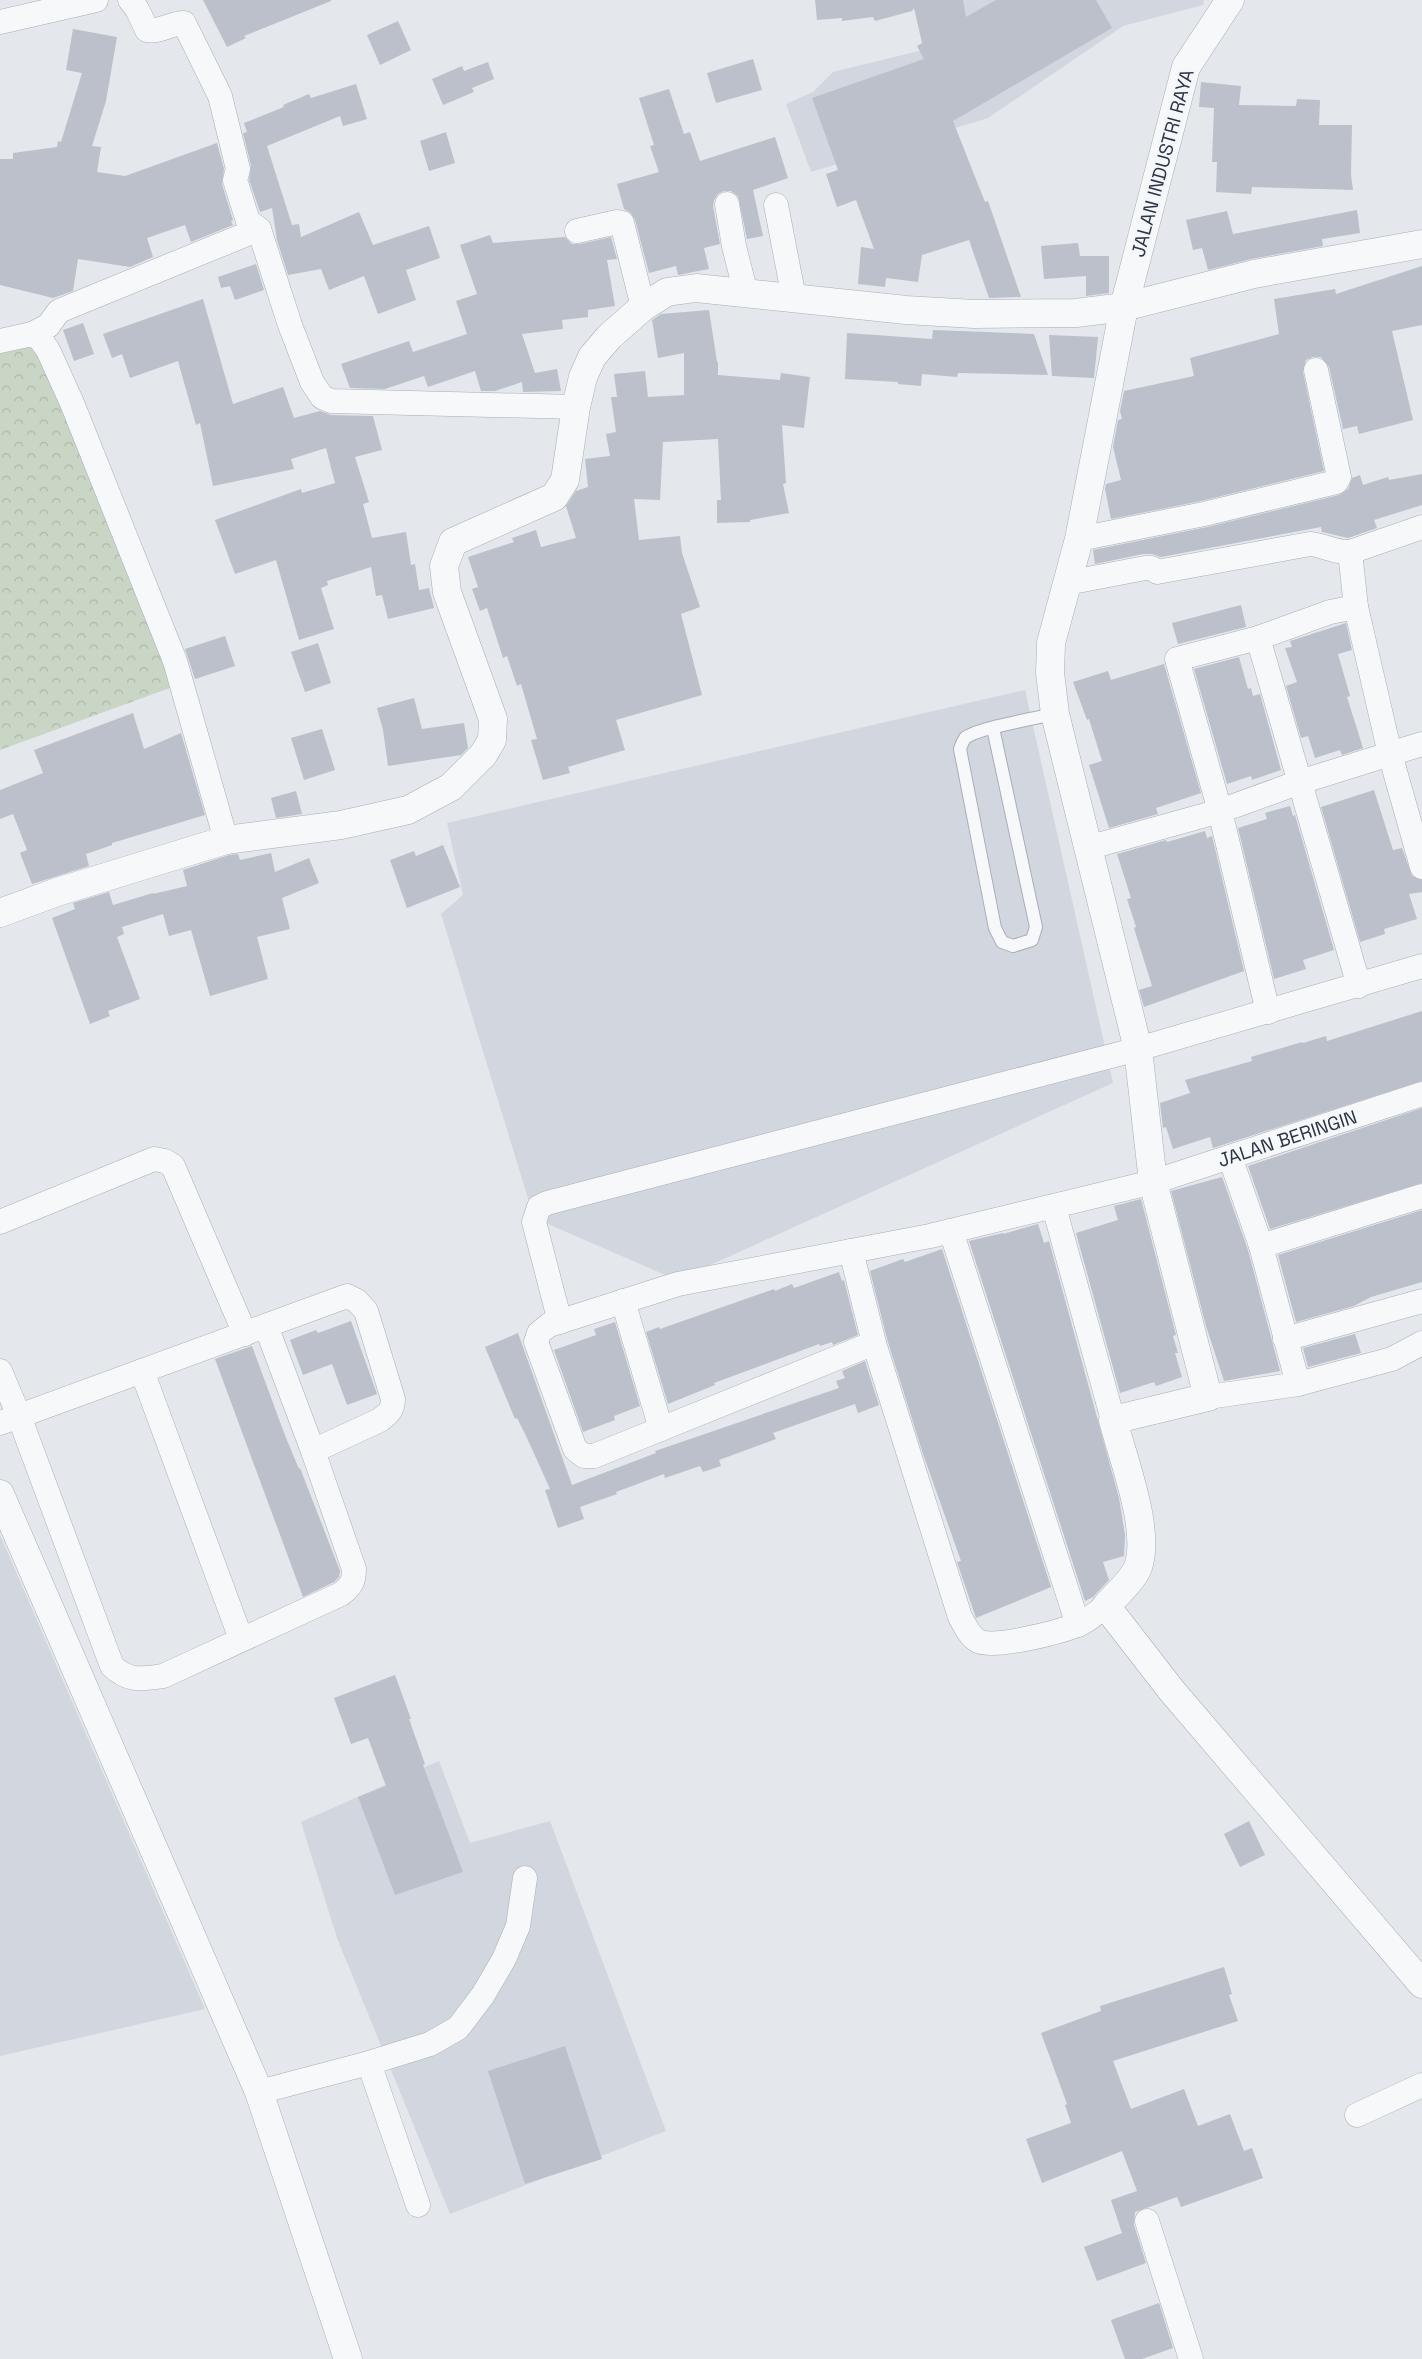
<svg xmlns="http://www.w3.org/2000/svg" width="1422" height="2359" font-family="'Space Grotesk',sans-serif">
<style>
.built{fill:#d2d6de}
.forest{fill:url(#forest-crowns)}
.building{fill:#bbc0ca}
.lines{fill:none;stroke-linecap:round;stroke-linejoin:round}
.service-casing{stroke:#a9aeb7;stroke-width:14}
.minor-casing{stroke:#a9aeb7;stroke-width:25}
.tertiary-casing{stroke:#a9aeb7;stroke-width:29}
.service{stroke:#f7f8fa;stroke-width:12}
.minor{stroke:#f7f8fa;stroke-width:24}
.tertiary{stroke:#f7f8fa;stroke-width:28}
.labels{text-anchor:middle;stroke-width:5;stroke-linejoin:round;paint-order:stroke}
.street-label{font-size:19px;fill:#2b3445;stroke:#f4f6f9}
</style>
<defs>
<pattern id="forest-crowns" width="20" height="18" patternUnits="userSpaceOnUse" patternTransform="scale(1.25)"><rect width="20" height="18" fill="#c9d6c5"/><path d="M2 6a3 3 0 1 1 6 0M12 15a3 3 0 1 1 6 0" fill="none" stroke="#adb8ab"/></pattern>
</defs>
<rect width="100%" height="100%" fill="#e4e7ec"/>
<!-- built -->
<path class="built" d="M 912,0 L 1204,0 L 1203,5 L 1123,26 L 988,118 L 811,172 L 786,104 L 813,92 L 833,72 L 927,49 Z
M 1025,690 L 1113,1083 L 677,1280 L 534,1218 L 441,914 L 463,895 L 447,823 Z
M 0,1535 L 205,2009 L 0,2056 Z
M 439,1761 L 470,1843 L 550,1821 L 666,2131 L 450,2214 L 337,1938 L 301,1822 Z"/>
<!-- forest -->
<path class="forest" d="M 33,337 L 178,685 L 0,750 L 0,345 Z"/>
<!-- building -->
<path class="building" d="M 203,0 L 331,0 L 331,1 L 244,36 L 246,38 L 227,47 Z
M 815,0 L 963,0 L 966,17 L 996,0 L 1096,0 L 1112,28 L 953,121 L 985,202 L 988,201 L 1021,297 L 989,298 L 969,240 L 922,255 L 918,282 L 886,278 L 885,287 L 858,284 L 861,247 L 874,249 L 856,200 L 837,207 L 826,174 L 838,170 L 812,98 L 924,59 L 917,46 L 922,43 L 914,8 L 912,11 L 875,21 L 873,17 L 842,21 L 842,18 L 817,20 Z
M 398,21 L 411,50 L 380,65 L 367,35 Z
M 73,29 L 117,37 L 106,101 L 92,146 L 101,147 L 97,172 L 125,176 L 217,143 L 224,169 L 222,184 L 233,220 L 231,221 L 233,225 L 191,242 L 185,225 L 147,238 L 153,257 L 130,267 L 78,259 L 73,291 L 53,298 L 0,285 L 0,159 L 13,159 L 13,153 L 57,147 L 58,141 L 61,142 L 82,73 L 66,70 Z
M 753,59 L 762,90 L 716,103 L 707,73 Z
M 488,62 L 494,79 L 472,88 L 474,92 L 443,105 L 432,79 L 462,66 L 464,71 Z
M 1201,82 L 1241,86 L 1239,105 L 1296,106 L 1297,99 L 1320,100 L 1319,125 L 1352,125 L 1351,175 L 1353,190 L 1252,187 L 1251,194 L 1216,192 L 1217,162 L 1212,162 L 1214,108 L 1199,107 Z
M 356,84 L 367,119 L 343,126 L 340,116 L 267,146 L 292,225 L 299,224 L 301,237 L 359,212 L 373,245 L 429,226 L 440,258 L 406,270 L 416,300 L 378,314 L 364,276 L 329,290 L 321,269 L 288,275 L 277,240 L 272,208 L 260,212 L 249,180 L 251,166 L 243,133 L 247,132 L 244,123 L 284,107 L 283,105 L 309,94 L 311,98 Z
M 669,89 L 684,134 L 690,132 L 700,161 L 775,137 L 788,178 L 753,190 L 763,236 L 747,239 L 738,196 L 731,191 L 724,191 L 718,194 L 714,200 L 713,206 L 720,244 L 704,248 L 709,269 L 678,275 L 676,266 L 649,273 L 635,220 L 631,213 L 624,209 L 617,184 L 659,172 L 650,146 L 654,145 L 639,98 Z
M 446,132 L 455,163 L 429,171 L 420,141 Z
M 1357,210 L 1360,233 L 1322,239 L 1323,246 L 1251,259 L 1208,270 L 1202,248 L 1193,250 L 1186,220 L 1227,211 L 1233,234 Z
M 490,235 L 493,243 L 565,237 L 572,244 L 580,244 L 611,237 L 617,259 L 607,260 L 615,306 L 588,310 L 588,317 L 562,320 L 563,329 L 522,334 L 535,373 L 557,369 L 561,391 L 523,392 L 522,382 L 495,391 L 481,391 L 475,371 L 428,387 L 424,376 L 385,389 L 350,388 L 341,364 L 409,341 L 413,352 L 467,334 L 456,301 L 477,294 L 460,245 Z
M 1078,243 L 1080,256 L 1109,256 L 1109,293 L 1086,296 L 1086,276 L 1044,279 L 1041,246 Z
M 256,264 L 264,290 L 235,300 L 230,286 L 221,288 L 218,277 Z
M 1422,266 L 1422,325 L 1392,331 L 1413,420 L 1359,434 L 1357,426 L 1343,429 L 1329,367 L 1321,357 L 1313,357 L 1306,360 L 1303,372 L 1324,471 L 1201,501 L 1111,519 L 1105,489 L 1106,484 L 1121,480 L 1113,447 L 1118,420 L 1122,419 L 1120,411 L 1124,391 L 1194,376 L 1190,358 L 1279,334 L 1274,299 L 1335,289 L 1336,294 Z
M 203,299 L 233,404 L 283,387 L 294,418 L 320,411 L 331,415 L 373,416 L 382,450 L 355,457 L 369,502 L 363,504 L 372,538 L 406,532 L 411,565 L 415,564 L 419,590 L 429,588 L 434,608 L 388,619 L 382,595 L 376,596 L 371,567 L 327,581 L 328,585 L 321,588 L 334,629 L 299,640 L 276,560 L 235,574 L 215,520 L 301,489 L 302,493 L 335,483 L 326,448 L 291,459 L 294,469 L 213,486 L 200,423 L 196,425 L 178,361 L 130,378 L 122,354 L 112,358 L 103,334 Z
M 709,310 L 717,362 L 718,362 L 718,375 L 780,380 L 781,373 L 810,377 L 804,428 L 782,425 L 786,483 L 783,484 L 789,513 L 750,520 L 750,522 L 717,523 L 717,500 L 721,500 L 718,439 L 663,442 L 660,500 L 634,499 L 639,540 L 680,536 L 682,553 L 700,607 L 681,614 L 702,695 L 616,720 L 625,750 L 568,767 L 570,773 L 543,780 L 531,740 L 537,739 L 521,684 L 517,686 L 507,656 L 503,658 L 487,608 L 480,611 L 472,589 L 478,587 L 468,557 L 514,542 L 512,538 L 536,530 L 541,547 L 576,538 L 566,506 L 576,491 L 588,487 L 585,459 L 610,456 L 606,434 L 616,432 L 611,397 L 617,397 L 614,374 L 645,371 L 648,397 L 684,395 L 684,353 L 658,358 L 652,320 L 661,314 Z
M 83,323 L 94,354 L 74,361 L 63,330 Z
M 933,330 L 1034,334 L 1048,375 L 958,373 L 957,377 L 922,374 L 921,386 L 898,384 L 898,382 L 845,379 L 847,333 L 932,339 Z
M 1049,335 L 1098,337 L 1094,378 L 1052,376 Z
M 1422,474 L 1422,505 L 1374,520 L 1377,528 L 1348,538 L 1322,532 L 1321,527 L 1161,557 L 1152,554 L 1143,554 L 1095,564 L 1093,550 L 1207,527 L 1339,495 L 1348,489 L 1352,478 L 1360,475 L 1363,485 L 1388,477 L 1389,480 Z
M 1241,605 L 1246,627 L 1178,644 L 1172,623 Z
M 1346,623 L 1352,650 L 1338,654 L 1350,696 L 1347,697 L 1363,748 L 1342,755 L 1340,750 L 1315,758 L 1308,736 L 1301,738 L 1286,686 L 1297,682 L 1285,648 L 1292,647 L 1290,641 Z
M 225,636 L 235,666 L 195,679 L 185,649 Z
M 318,643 L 331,683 L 305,692 L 291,652 Z
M 1239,657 L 1248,689 L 1251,688 L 1253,696 L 1260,694 L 1281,770 L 1252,780 L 1251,776 L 1227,784 L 1194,669 Z
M 1164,664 L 1201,793 L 1156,808 L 1158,814 L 1109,828 L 1089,765 L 1102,761 L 1089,719 L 1087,720 L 1073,682 L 1108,671 L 1111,680 Z
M 414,698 L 422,729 L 464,723 L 468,748 L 461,755 L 388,766 L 383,730 L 377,708 Z
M 133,713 L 144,749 L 181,733 L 205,815 L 112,843 L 112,845 L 86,854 L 89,866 L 32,884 L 20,853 L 27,850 L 13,814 L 0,819 L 0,790 L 43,773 L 34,750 Z
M 322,729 L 335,770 L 304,780 L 291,738 Z
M 1374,790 L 1393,850 L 1402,848 L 1412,876 L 1422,880 L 1422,892 L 1409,894 L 1417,919 L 1384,929 L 1385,934 L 1360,942 L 1321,807 Z
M 296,791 L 302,814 L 276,818 L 271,798 Z
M 1290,806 L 1293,816 L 1295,815 L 1334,950 L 1303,960 L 1306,969 L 1274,979 L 1238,828 L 1267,819 L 1265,813 Z
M 1205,831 L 1207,838 L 1212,836 L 1244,971 L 1144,1007 L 1139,990 L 1152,986 L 1134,928 L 1136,927 L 1127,899 L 1131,898 L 1117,854 L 1166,840 L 1167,842 Z
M 443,845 L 460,887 L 407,908 L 390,860 L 414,851 L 416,856 Z
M 271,853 L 275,872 L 309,858 L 319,883 L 282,898 L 290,929 L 257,937 L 268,979 L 210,996 L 191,930 L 169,936 L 163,914 L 122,927 L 124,934 L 117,937 L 140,999 L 108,1011 L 110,1016 L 90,1024 L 52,918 L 75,909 L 73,903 L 109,892 L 113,905 L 153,893 L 153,894 L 187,886 L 183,870 L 229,855 L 238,854 L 240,860 Z
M 1422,1011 L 1422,1081 L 1213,1148 L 1210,1137 L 1173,1149 L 1166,1127 L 1163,1128 L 1160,1103 L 1190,1093 L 1185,1080 L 1252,1061 L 1251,1057 L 1302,1042 L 1303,1043 L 1326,1036 L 1327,1041 Z
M 1422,1108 L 1422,1183 L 1270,1229 L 1248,1166 Z
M 1221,1174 L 1248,1250 L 1280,1371 L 1224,1381 L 1206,1326 L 1171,1191 L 1222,1177 Z
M 1141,1199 L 1176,1335 L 1173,1336 L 1178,1353 L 1175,1353 L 1182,1377 L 1156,1386 L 1154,1382 L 1120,1393 L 1076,1233 L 1118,1220 L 1114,1206 Z
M 1422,1210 L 1422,1282 L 1371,1297 L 1354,1306 L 1296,1322 L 1278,1255 Z
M 1038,1224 L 1044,1243 L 1049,1241 L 1119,1498 L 1125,1535 L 1124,1556 L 1103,1562 L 1109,1580 L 1093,1597 L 1085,1601 L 969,1241 L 1003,1233 L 1003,1234 Z
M 942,1249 L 1051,1587 L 976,1618 L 957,1562 L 961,1561 L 923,1454 L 887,1339 L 870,1271 L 903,1259 L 905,1262 Z
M 839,1272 L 842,1281 L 844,1280 L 858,1335 L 833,1345 L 832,1342 L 820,1346 L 819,1344 L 714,1383 L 715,1385 L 668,1404 L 646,1332 L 659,1327 L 660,1329 L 774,1289 L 775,1291 L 792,1284 L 794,1288 Z
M 351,1321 L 377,1394 L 347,1405 L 332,1364 L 303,1375 L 290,1340 L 316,1330 L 318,1333 Z
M 615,1322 L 640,1406 L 614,1416 L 615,1420 L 583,1432 L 554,1350 L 596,1335 L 594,1329 Z
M 518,1333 L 572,1485 L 656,1453 L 655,1451 L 839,1388 L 836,1381 L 845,1378 L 842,1371 L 865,1361 L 879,1405 L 858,1413 L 855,1404 L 773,1433 L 776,1439 L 719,1460 L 721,1466 L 703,1472 L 700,1466 L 665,1478 L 664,1474 L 616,1492 L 617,1494 L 580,1507 L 584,1519 L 558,1528 L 545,1490 L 550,1489 L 527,1438 L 517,1418 L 515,1419 L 485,1347 Z
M 1355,1334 L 1361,1353 L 1308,1367 L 1303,1348 Z
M 252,1346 L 286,1438 L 299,1469 L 300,1468 L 340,1571 L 339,1577 L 334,1582 L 303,1597 L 215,1359 Z
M 395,1675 L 411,1719 L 409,1719 L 425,1764 L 423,1765 L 463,1872 L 395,1895 L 358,1797 L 386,1786 L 368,1738 L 351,1744 L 334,1698 Z
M 1249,1821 L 1265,1855 L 1240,1867 L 1224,1834 Z
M 1224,1967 L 1232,1994 L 1229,1995 L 1238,2021 L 1113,2061 L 1131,2109 L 1184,2089 L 1198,2126 L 1230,2114 L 1244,2151 L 1252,2148 L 1263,2178 L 1181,2207 L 1177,2197 L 1135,2212 L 1134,2225 L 1146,2263 L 1097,2281 L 1084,2247 L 1122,2233 L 1111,2200 L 1137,2191 L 1122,2151 L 1042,2183 L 1026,2139 L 1071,2123 L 1065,2105 L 1067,2104 L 1041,2033 L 1101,2011 L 1100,2006 Z
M 565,2046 L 602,2159 L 525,2184 L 488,2071 Z
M 1159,2303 L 1173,2348 L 1142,2359 L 1125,2359 L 1111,2320 Z"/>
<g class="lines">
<defs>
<path id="service" d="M 993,728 L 1036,927 L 1032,940 L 1013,946 L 1002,942 L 995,928 L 960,749 C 961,746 963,741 965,738 C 977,728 1037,718 1055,714"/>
<g id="minor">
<path d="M 130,0 L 137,9 L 147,30 C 157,33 172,23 184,23 L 220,96 L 238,169 L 235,180 L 248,221 L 259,229 L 290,325 L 312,382 L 322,397 L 331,401 L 576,407"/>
<path d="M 0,22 L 96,0"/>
<path d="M 727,204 L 734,246 L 746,294"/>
<path d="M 776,205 L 794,298"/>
<path d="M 577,231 L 617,222 L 622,223 L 643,307"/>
<path d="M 32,334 L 48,326 L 59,311 L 259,229"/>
<path d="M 0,341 L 32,334 L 40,339 L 48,350 L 72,403 L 175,661 L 226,840"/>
<path d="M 1079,539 L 1204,514 L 1336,482 L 1339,477 L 1316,370"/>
<path d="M 1350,552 L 1356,607"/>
<path d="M 1067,583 L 1145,568 L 1152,568 L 1157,572 L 1310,544 C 1324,545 1335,553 1350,552 L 1422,527"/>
<path d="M 1258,638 L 1359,986"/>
<path d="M 1087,848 L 1220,811 L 1300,782 L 1422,744"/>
<path d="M 1268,1012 L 1220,811 L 1177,659 L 1258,638 L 1330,612 L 1356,607 L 1390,754 L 1422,867"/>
<path d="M 1230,1157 L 1261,1246 L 1298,1384"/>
<path d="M 1054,1207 L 1113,1420"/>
<path d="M 0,1222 L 154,1159 L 165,1161 L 173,1166 L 245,1334"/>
<path d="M 951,1231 L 1078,1625"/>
<path d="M 1261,1246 L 1422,1196"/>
<path d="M 851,1251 L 874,1343 L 960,1617 C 965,1625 969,1636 978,1641 C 995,1649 1059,1632 1077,1625 C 1087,1622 1097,1612 1106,1606"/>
<path d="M 623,1301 L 661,1429"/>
<path d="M 560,1322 L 534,1222 L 539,1207 L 547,1203 L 1138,1049 L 1422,966"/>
<path d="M 1285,1339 L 1422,1301"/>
<path id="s1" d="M 874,1343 L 594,1456 L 584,1456 L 575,1449 L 536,1342 L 539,1333 L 549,1325 L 678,1284 L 930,1236 L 1153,1182 L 1422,1094"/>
<path d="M 0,1371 L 19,1416 L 112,1666 C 129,1682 141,1679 163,1676 L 341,1594 C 351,1586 354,1582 354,1569 L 313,1451 L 266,1326"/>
<path d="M 142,1371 L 241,1639"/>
<path d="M 1208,1397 L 1298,1384 L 1392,1359 L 1422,1343"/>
<path d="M 0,1423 L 347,1296 L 357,1301 L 366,1311 L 393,1399 C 393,1410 389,1413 380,1420 L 313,1451"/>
<path d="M 369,2063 L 418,2205"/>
<path d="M 259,2092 L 369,2063 L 430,2044 L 458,2028 L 483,1995 L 504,1959 L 518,1926 L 525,1878"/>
<path d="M 1357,2115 L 1422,2085"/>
<path d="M 1147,2221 L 1191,2359"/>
</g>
<path id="tertiary" d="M 1230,0 L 1186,67 L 1124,307 L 1079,539 L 1051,643 L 1050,673 L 1055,714 L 1138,1049 L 1153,1182 L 1208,1397 L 1113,1420 C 1123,1459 1151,1530 1138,1567 C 1134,1579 1114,1597 1106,1606 L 1172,1691 L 1422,1984
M 0,913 L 57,892 L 226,840 L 341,825 L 408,810 L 451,787 L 483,755 L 492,740 L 493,719 L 447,592 L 444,566 L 453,542 L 554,497 L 565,480 L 576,407 L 583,377 L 592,357 L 609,337 L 643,307 L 667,292 L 696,288 L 906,310 L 974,314 L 1076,313 L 1124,307 L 1254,274 L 1422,244
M 0,1494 L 259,2092 L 348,2359"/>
</defs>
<!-- service casing -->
<use href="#service" class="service-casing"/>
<!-- minor casing -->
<use href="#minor" class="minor-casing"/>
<!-- tertiary casing -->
<use href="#tertiary" class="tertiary-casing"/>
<!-- service -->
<use href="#service" class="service"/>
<!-- minor -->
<use href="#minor" class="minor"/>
<!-- tertiary -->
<use href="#tertiary" class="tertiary"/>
</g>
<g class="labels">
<!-- street labels -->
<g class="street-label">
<text transform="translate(1162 163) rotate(-75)" y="7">JALAN INDUSTRI RAYA</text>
<text dy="7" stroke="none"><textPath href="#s1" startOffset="1222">JALAN BERINGIN</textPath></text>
</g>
</g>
</svg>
